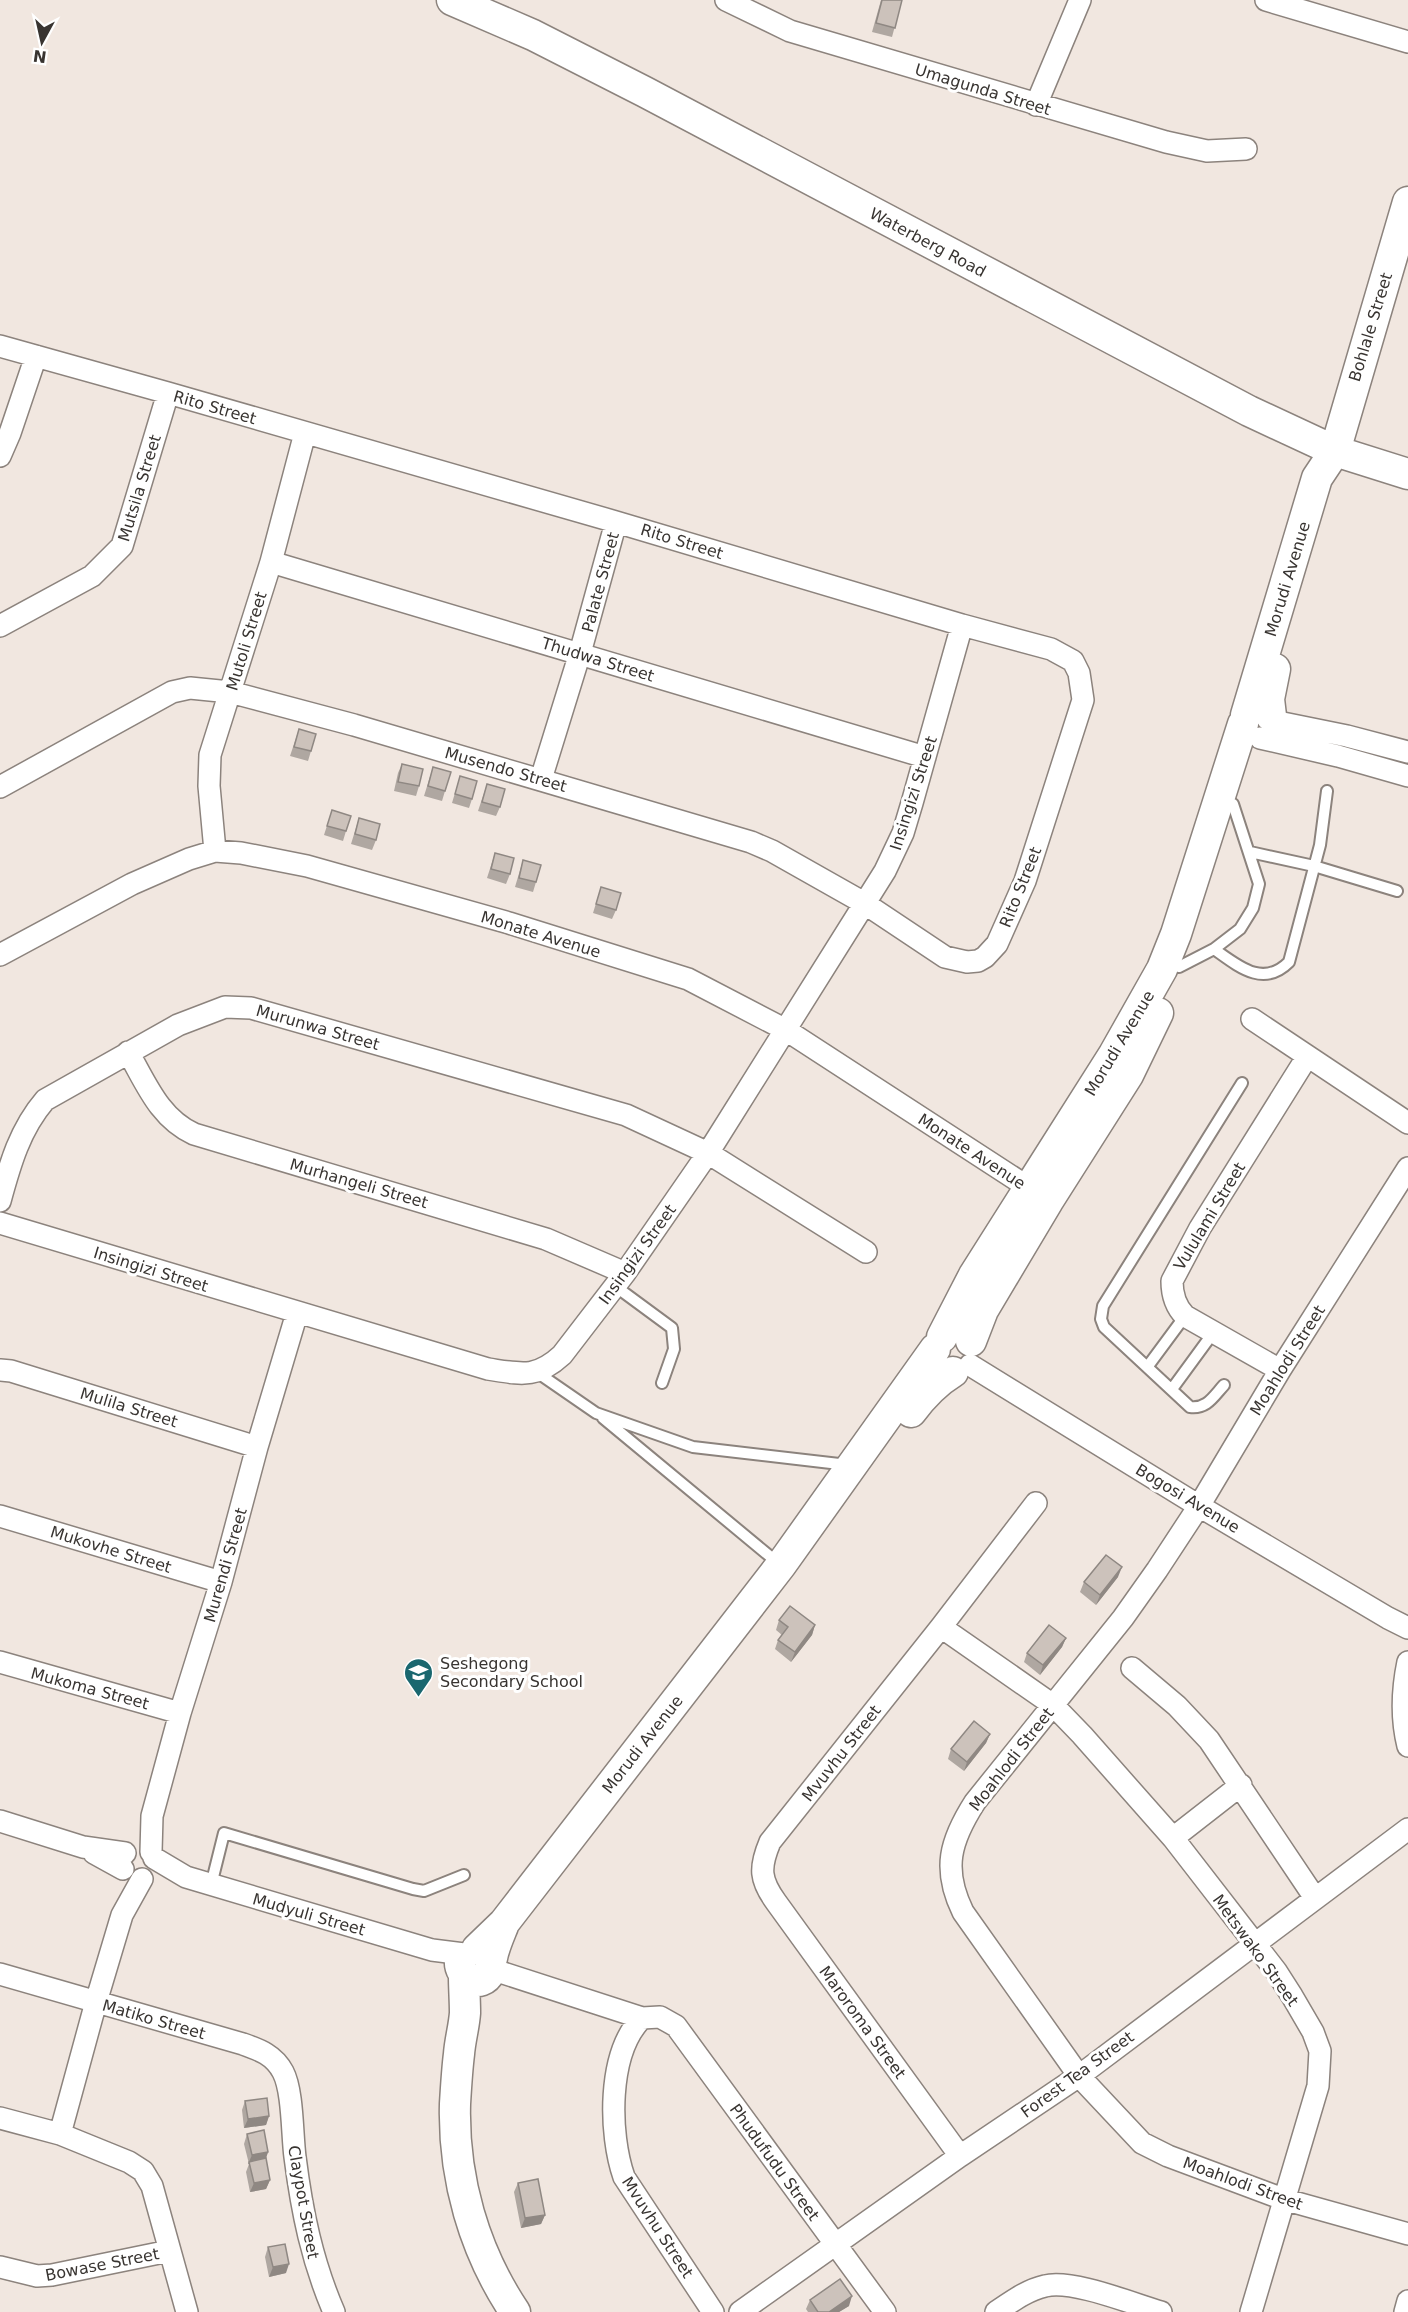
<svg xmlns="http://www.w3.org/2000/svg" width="1408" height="2312" font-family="'DejaVu Sans',sans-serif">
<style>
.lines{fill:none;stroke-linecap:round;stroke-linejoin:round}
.lane-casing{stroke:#8c837d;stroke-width:14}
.street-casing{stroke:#8c837d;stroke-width:24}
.secondary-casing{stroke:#8c837d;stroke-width:33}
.lane{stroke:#fff;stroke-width:10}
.street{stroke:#fff;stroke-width:21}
.secondary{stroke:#fff;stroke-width:30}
.wall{fill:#afa7a1}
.shaded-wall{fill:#8f8883}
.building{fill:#ccc2bb;stroke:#8f8883;stroke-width:1.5}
.labels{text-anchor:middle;stroke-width:6;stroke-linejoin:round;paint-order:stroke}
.street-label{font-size:16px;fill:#383431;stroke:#fff}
.poi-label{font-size:16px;fill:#383431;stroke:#fff;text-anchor:start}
</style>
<rect width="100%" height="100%" fill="#f1e7e0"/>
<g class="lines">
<defs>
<path id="lane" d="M 1250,852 L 1314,866 L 1397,891
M 1214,949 C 1238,966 1263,988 1289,962 L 1320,845 L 1327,791
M 1179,967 L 1214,949 L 1240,929 L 1253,908 L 1259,884 L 1233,804
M 615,1286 L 672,1328 L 674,1349 L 662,1383
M 1148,1366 L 1185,1316
M 538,1373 L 596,1413 L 693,1447 L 848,1465
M 1224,1385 C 1213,1397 1207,1409 1190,1407 L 1104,1327 L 1101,1319 L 1103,1306 L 1242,1083
M 1172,1389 L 1213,1333
M 603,1418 L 778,1563
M 211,1885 L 224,1833 L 413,1889 L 424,1891 L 464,1875"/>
<path id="street" d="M 726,0 L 790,31 L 1166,142 L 1207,151 L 1246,149
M 1266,0 L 1408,42
M 1036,105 L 1080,0
M 0,346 L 168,393 L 616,522 L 962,625 L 1051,649 L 1073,661 L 1079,673 L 1083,700 L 1025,881 L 997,944 L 985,957 L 978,961 L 967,962 L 945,957 L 864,903 L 772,851 L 751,842 L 354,725 L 230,692 L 190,688 L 172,692 L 0,787
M 0,456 L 10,433 L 36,356
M 271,562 L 925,757
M 0,626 L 92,576 L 122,546 L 168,393
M 1273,721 L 1347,736 L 1408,752
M 1260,738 L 1338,756 L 1408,776
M 541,779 L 580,653 L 616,522
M 215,851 L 209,786 L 210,755 L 271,562 L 305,433
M 0,955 L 132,884 L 189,859 L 215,851 L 241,853 L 307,866 L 509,923 L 688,979 L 786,1030 L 1040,1195
M 1252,1019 L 1408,1123
M 128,1052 C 146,1083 159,1118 194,1134 L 546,1239 L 625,1273
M 1408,1168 L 1280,1370 L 1199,1506 L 1157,1570 L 1123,1618 L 975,1802 C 950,1841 942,1869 963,1912 L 1079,2076 L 1142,2143 L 1168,2156 L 1283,2199 L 1408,2234
M 0,1201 C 10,1164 20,1129 45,1100 L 178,1025 L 225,1007 L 251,1008 L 626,1115 L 708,1153 L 866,1252
M 0,1223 L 488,1369 C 521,1374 536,1379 562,1355 L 625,1273 L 708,1153 L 885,871 L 903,833 L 912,803 L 962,625
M 970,1365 L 1199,1506 L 1388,1618 L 1408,1628
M 0,1370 L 11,1371 L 257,1447
M 1280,1370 L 1185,1316 C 1175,1306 1172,1295 1172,1281 L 1200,1228 L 1307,1057
M 0,1516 L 221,1582
M 941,1627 L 1053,1705 L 1082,1735 L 1173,1838 L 1276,1971 L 1292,1996 L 1313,2032 L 1320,2051 L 1318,2086 L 1251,2312
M 0,1662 L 180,1713
M 1408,1662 C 1402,1691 1401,1718 1408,1746
M 1132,1668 L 1177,1706 L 1209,1740 L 1315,1898
M 0,1821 L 83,1847 L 125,1853
M 1173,1838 L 1241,1785
M 151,1852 L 152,1816 L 180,1713 L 221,1582 L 257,1447 L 297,1313
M 94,1853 L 123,1869
M 154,1858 L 186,1877 L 432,1950 L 464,1954
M 491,1969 L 642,2018
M 0,1974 L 243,2044 C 260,2050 274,2055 283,2072 C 293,2091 292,2134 295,2157 C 302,2212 312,2261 334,2312
M 0,2118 L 60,2134 L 129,2162 L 143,2171 L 152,2186 L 187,2312
M 60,2134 L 96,2002 L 122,1915 L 142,1879
M 960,2156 L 776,1902 C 760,1880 759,1868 770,1842 L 941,1627 L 1036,1503
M 0,2267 L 37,2276 L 52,2275 L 169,2251
M 713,2312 L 624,2177 C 609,2134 607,2053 642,2018 L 660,2017 L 676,2026 L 885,2312
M 740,2312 L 960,2156 L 1079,2076 L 1408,1829
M 996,2312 C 1011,2302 1027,2290 1045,2286 C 1072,2279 1133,2304 1161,2312
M 1405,2312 L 1408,2301"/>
<path id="secondary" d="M 452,0 L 533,35 L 645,92 L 1249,411 L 1335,451 L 1408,474
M 1246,715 L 1317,478 L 1335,451 L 1408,202
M 1271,716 L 1269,699 L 1275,669
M 942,1337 L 974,1275 L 1114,1054 L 1162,969 L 1176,934 L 1243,724
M 971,1341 L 983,1310 L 1048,1201 L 1128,1075 L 1158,1013
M 911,1412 C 923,1396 935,1383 953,1372
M 477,1949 L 504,1923 L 781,1565 L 935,1349
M 460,1960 C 458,1978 482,1990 490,1972 C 492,1967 490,1962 492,1958 C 494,1947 499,1936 503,1926
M 464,1976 C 464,1988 465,2001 465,2013 C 464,2027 460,2040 459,2054 C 457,2070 456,2087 455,2104 C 453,2178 474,2251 515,2312"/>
</defs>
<!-- lane casing -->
<use href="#lane" class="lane-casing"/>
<!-- street casing -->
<use href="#street" class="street-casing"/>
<!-- secondary casing -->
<use href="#secondary" class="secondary-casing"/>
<!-- lane -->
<use href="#lane" class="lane"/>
<!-- street -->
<use href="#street" class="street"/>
<!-- secondary -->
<use href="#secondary" class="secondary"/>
</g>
<!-- wall -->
<path class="wall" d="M 881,0 L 902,0 L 892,37 L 872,32 Z
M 299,729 L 311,751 L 308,761 L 290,756 Z
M 402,764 L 419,786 L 416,796 L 394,791 L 398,773 Z
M 433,767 L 445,791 L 442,801 L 424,796 Z
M 460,776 L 472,799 L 469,808 L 452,803 Z
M 487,784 L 500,807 L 496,816 L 478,811 Z
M 332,810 L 346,831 L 343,841 L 324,835 Z
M 359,818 L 376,840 L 372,850 L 351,844 Z
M 495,853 L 510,874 L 506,884 L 487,878 Z
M 523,860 L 536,882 L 533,892 L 515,887 Z
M 601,887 L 616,910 L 612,919 L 593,913 Z
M 1118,1577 L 1096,1605 L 1080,1592 L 1084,1582 Z
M 779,1620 L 815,1625 L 812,1635 L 791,1662 L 775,1649 L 778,1640 L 782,1635 L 776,1630 Z
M 1066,1638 L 1062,1647 L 1040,1675 L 1024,1662 L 1027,1653 Z
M 990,1734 L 986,1743 L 964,1771 L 948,1759 L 951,1749 Z
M 245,2101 L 269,2116 L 266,2125 L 244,2128 L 242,2110 Z
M 247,2134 L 268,2152 L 266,2158 L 270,2180 L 266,2189 L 250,2192 L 246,2172 L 249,2164 L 244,2144 Z
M 518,2183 L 545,2215 L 541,2224 L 521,2228 L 514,2192 Z
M 268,2247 L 286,2273 L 269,2277 L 265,2257 Z
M 810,2300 L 849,2306 L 839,2312 L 808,2312 L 806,2309 Z"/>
<!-- shaded-wall -->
<path class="shaded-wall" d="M 1122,1567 L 1118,1577 L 1096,1605 L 1100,1595 Z
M 815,1625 L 812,1635 L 791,1662 L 795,1652 Z
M 1066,1638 L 1062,1647 L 1040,1675 L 1043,1665 Z
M 990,1734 L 986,1743 L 964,1771 L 967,1762 Z
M 269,2116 L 266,2125 L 244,2128 L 248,2119 Z
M 268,2152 L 265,2161 L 248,2164 L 252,2155 Z
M 270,2180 L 266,2189 L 250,2192 L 254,2183 Z
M 545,2215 L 541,2224 L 521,2228 L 525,2218 Z
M 289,2264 L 286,2273 L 269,2277 L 273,2267 Z
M 852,2296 L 849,2306 L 839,2312 L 829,2312 Z"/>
<!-- building -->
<path class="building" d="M 882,0 L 902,0 L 895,28 L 876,23 Z
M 299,729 L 316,734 L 311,751 L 294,747 Z
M 402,764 L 423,769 L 419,786 L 398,782 Z
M 433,767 L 451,772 L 445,791 L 428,786 Z
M 460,776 L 477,781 L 472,799 L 455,794 Z
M 487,784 L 505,789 L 500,807 L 482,802 Z
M 332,810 L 351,816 L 346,831 L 327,826 Z
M 359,818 L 380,824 L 376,840 L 355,834 Z
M 495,853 L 514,858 L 510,874 L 491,869 Z
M 523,860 L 541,865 L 536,882 L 519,878 Z
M 601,887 L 621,893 L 616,910 L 596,904 Z
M 1106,1555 L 1122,1567 L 1100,1595 L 1084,1582 Z
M 790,1606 L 815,1625 L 795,1652 L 778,1640 L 788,1627 L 779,1620 Z
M 1049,1625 L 1066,1638 L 1043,1665 L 1027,1653 Z
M 974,1721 L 990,1734 L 967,1762 L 951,1749 Z
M 267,2098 L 269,2116 L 248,2119 L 245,2101 Z
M 264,2130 L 268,2152 L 252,2155 L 247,2134 Z
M 266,2158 L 270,2180 L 254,2183 L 249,2162 Z
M 538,2179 L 545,2215 L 525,2218 L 518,2183 Z
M 285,2244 L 289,2264 L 273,2267 L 268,2247 Z
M 840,2279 L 852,2296 L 829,2312 L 818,2312 L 810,2300 Z"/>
<!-- icons -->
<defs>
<symbol id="school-pin" viewBox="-11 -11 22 30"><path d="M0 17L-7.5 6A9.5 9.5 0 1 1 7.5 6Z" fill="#1a676f" stroke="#fff"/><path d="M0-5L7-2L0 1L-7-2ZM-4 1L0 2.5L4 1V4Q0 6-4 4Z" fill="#fff"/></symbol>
</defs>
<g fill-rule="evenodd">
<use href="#school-pin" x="402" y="1656" width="33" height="45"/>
</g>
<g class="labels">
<!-- street labels -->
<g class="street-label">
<text transform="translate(983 89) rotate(17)" y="6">Umagunda Street</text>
<text transform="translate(928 242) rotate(28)" y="6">Waterberg Road</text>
<text transform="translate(1370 327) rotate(-73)" y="6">Bohlale Street</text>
<text transform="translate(215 407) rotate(16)" y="6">Rito Street</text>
<text transform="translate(139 488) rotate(-73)" y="6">Mutsila Street</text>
<text transform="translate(682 541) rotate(17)" y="6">Rito Street</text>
<text transform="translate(1287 579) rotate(-73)" y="6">Morudi Avenue</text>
<text transform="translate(600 582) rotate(-75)" y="6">Palate Street</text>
<text transform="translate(246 641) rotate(-73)" y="6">Mutoli Street</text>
<text transform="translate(598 659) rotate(17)" y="6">Thudwa Street</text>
<text transform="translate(506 769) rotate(16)" y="6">Musendo Street</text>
<text transform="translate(913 793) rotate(-72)" y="6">Insingizi Street</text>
<text transform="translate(1020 887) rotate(-68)" y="6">Rito Street</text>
<text transform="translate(541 934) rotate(17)" y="6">Monate Avenue</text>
<text transform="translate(318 1027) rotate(16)" y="6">Murunwa Street</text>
<text transform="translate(1119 1043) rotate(-59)" y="6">Morudi Avenue</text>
<text transform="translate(972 1151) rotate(33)" y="6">Monate Avenue</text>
<text transform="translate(359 1183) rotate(16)" y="6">Murhangeli Street</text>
<text transform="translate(1209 1216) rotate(-59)" y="6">Vululami Street</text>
<text transform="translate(637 1254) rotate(-54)" y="6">Insingizi Street</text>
<text transform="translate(151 1269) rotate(17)" y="6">Insingizi Street</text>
<text transform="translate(1287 1360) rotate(-58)" y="6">Moahlodi Street</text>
<text transform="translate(129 1407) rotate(17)" y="6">Mulila Street</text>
<text transform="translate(1188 1498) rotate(31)" y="6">Bogosi Avenue</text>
<text transform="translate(111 1549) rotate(17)" y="6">Mukovhe Street</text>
<text transform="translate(225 1565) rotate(-74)" y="6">Murendi Street</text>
<text transform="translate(90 1688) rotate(15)" y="6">Mukoma Street</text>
<text transform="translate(642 1744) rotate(-52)" y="6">Morudi Avenue</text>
<text transform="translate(841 1753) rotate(-52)" y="6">Mvuvhu Street</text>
<text transform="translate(1011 1759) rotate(-52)" y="6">Moahlodi Street</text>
<text transform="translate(309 1914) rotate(16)" y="6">Mudyuli Street</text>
<text transform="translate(1256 1950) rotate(54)" y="6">Metswako Street</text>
<text transform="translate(154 2019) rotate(16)" y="6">Matiko Street</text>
<text transform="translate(863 2022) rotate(54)" y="6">Maroroma Street</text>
<text transform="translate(1077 2074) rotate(-36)" y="6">Forest Tea Street</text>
<text transform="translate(775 2162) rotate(54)" y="6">Phudufudu Street</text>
<text transform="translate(1243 2183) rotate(20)" y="6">Moahlodi Street</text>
<text transform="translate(304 2202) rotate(80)" y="6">Claypot Street</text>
<text transform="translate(658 2227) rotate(57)" y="6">Mvuvhu Street</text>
<text transform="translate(102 2264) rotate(-11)" y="6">Bowase Street</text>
</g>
<!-- poi labels -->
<g class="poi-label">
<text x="440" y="1669">Seshegong<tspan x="440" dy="18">Secondary School</tspan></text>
</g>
</g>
<!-- north arrow -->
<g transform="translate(42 42) rotate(188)" stroke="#ffffff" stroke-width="4.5" paint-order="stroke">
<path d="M0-4.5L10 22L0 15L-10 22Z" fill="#383431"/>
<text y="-9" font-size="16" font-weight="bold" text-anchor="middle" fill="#383431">N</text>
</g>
</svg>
